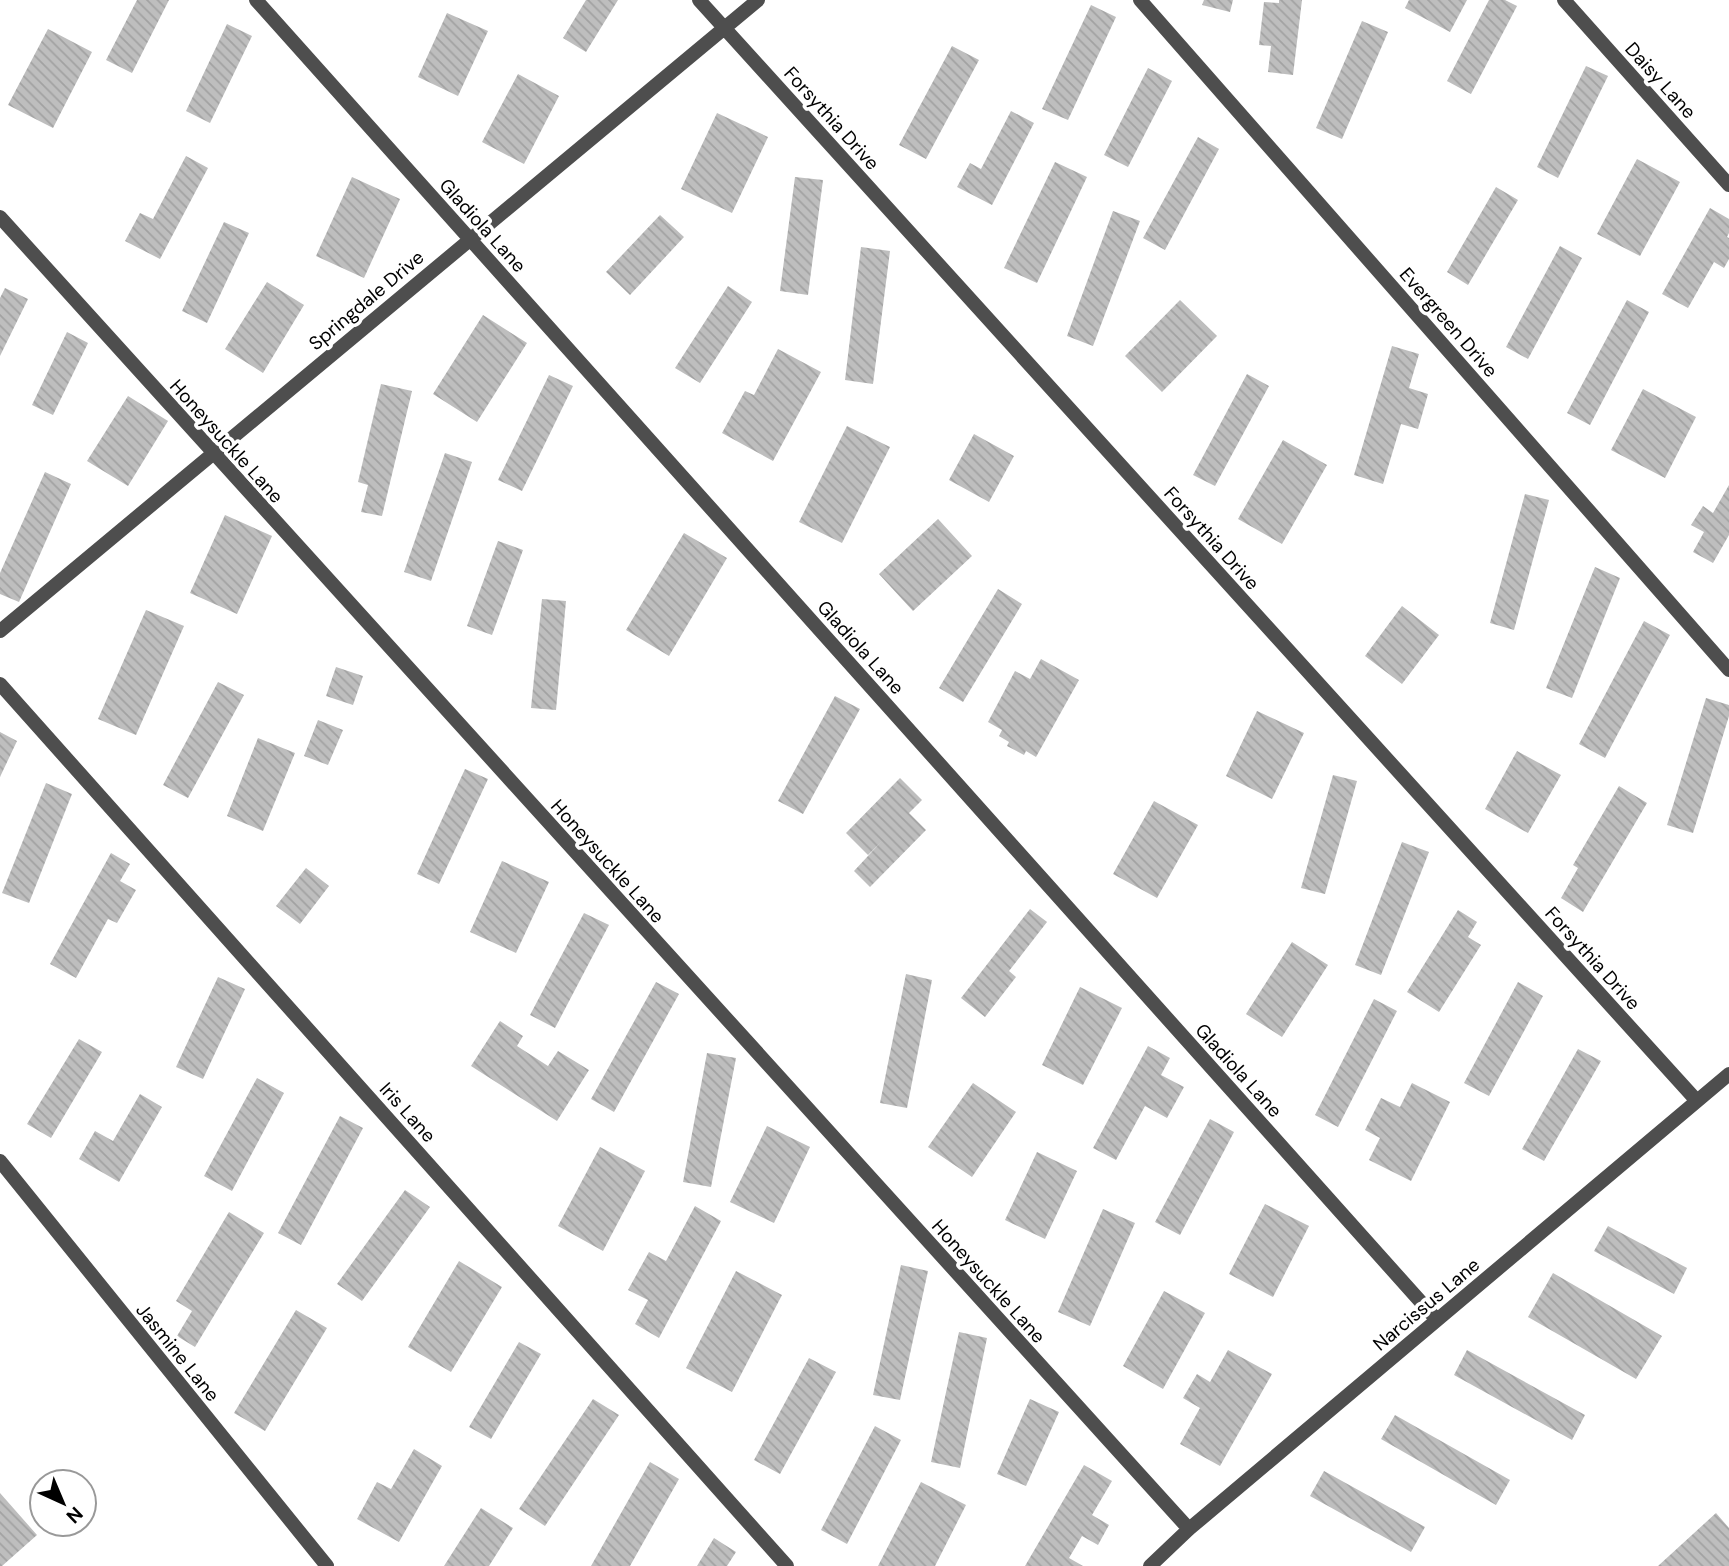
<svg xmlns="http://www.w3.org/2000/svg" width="1729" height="1566" font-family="'DM Sans',sans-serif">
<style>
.building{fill:url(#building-back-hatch)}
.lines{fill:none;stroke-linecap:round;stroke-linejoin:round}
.minor{stroke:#4e4e4e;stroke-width:14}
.labels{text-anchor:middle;stroke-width:7;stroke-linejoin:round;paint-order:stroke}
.street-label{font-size:19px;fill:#000;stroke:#fff}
</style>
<defs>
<pattern id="building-back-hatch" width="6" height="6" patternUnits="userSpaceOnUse" patternTransform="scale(1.75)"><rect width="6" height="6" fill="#bebebe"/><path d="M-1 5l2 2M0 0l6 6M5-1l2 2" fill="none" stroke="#a2a2a2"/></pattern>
</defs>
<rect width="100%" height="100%" fill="#fff"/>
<!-- building -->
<path class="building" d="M 137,0 L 169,0 L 132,73 L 106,60 Z
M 586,0 L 618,0 L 586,52 L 563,38 Z
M 1204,0 L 1233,0 L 1230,12 L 1202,5 Z
M 1279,0 L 1302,0 L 1293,75 L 1268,72 L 1271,46 L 1259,45 L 1264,2 L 1279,3 Z
M 1409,0 L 1467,0 L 1450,32 L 1405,8 Z
M 1489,0 L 1505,0 L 1517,6 L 1471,94 L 1447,81 Z
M 1091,5 L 1116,17 L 1068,120 L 1042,109 Z
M 447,13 L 488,31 L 458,96 L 418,77 Z
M 1362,21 L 1388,32 L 1342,139 L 1316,128 Z
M 227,24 L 252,36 L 210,123 L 186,111 Z
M 48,29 L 92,52 L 53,128 L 8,105 Z
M 952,46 L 979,60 L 926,159 L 899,145 Z
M 1586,66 L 1608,76 L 1558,178 L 1537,167 Z
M 1148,68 L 1172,81 L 1128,167 L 1104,155 Z
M 518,74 L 559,96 L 524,164 L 482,142 Z
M 1011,111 L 1034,123 L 992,205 L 957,187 L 970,163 L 981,169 Z
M 717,113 L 768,137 L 732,213 L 681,189 Z
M 1198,137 L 1219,149 L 1165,250 L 1143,238 Z
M 186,156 L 208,168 L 160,259 L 125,241 L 140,213 L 153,219 Z
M 1637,159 L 1680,182 L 1640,256 L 1597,234 Z
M 1055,162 L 1087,177 L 1037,283 L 1004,268 Z
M 352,177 L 400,199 L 364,278 L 316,256 Z
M 795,177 L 823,180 L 808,295 L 780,291 Z
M 1496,187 L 1518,200 L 1468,285 L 1447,272 Z
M 1710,208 L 1729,219 L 1729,233 L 1727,237 L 1729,238 L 1729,259 L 1724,268 L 1714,262 L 1688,308 L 1662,294 Z
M 1113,211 L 1140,221 L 1093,346 L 1067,336 Z
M 660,215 L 684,237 L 630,295 L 606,272 Z
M 224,222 L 249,233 L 207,323 L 182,311 Z
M 1560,246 L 1582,258 L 1528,359 L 1506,347 Z
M 861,247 L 890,251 L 873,384 L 845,380 Z
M 267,282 L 304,305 L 263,373 L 225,349 Z
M 728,286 L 752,302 L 700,383 L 675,368 Z
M 5,288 L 28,299 L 0,356 L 0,298 Z
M 1180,300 L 1217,336 L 1162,392 L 1125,356 Z
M 1627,300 L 1649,312 L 1590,425 L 1567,413 Z
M 483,315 L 527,343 L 477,422 L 433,394 Z
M 67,332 L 88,343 L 53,415 L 32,405 Z
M 1392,346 L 1419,354 L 1409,388 L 1428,394 L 1418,429 L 1401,424 L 1383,484 L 1354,475 Z
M 778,349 L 821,372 L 773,461 L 722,433 L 745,391 L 754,395 Z
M 1247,374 L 1269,386 L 1215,486 L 1193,475 Z
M 549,375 L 573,386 L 522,491 L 498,480 Z
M 381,384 L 412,391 L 382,516 L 361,512 L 368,485 L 358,482 Z
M 1643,389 L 1696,417 L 1665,478 L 1611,450 Z
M 128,396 L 168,421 L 128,486 L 87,461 Z
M 847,426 L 890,447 L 842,543 L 799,522 Z
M 974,434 L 1014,456 L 989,502 L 949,480 Z
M 1283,440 L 1327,465 L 1282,544 L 1238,519 Z
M 445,453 L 472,462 L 431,581 L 404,572 Z
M 45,472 L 71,484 L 19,602 L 0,594 L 0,573 Z
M 1729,485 L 1729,535 L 1713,563 L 1693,552 L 1704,532 L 1691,525 L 1703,506 L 1713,513 Z
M 1525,494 L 1549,500 L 1514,630 L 1490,623 Z
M 225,515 L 272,536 L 237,614 L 190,593 Z
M 938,519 L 972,556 L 913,611 L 879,574 Z
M 684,533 L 727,558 L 669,656 L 626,630 Z
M 498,541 L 523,550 L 492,635 L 467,626 Z
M 1595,567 L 1620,578 L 1572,698 L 1546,688 Z
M 998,589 L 1022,604 L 963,702 L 939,688 Z
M 542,599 L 566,601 L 556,710 L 531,708 Z
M 1402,606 L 1439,635 L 1402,684 L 1365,656 Z
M 146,610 L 184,626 L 136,735 L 98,719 Z
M 1644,621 L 1670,635 L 1605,758 L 1579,744 Z
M 1041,659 L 1079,680 L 1036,757 L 1026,751 L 1024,755 L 1007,746 L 1009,742 L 999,736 L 1002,730 L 988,722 L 1015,671 L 1030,679 Z
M 336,667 L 363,676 L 353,705 L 326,696 Z
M 218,682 L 244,695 L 188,798 L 163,785 Z
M 835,696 L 860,709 L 803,814 L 778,801 Z
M 1706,698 L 1729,705 L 1729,716 L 1693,833 L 1667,825 Z
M 1257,711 L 1304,733 L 1272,799 L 1226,776 Z
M 318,720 L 343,730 L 328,765 L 304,756 Z
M 0,732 L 17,741 L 0,777 Z
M 258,738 L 295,753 L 263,831 L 227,816 Z
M 1517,751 L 1561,775 L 1528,833 L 1485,809 Z
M 465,769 L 488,779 L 439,884 L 417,874 Z
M 1333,775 L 1357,781 L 1325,894 L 1301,888 Z
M 900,778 L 922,800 L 909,813 L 926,830 L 870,887 L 854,871 L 881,842 L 868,855 L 846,833 Z
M 46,783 L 72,794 L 29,903 L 2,893 Z
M 1619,786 L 1647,803 L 1583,912 L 1561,898 L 1578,868 L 1573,865 Z
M 1154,801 L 1198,825 L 1157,898 L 1113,874 Z
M 1402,842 L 1429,852 L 1381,975 L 1355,965 Z
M 111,853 L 130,864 L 120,881 L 136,890 L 117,923 L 108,919 L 76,978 L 50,964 Z
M 502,861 L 549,882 L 516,953 L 470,932 Z
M 306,868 L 329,886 L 300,924 L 276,906 Z
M 1030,909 L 1047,922 L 1009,971 L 1016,977 L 985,1017 L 961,998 Z
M 1458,910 L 1477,922 L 1468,937 L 1481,945 L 1439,1012 L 1407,992 Z
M 584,913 L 609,925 L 555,1028 L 530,1015 Z
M 1292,942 L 1328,965 L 1282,1037 L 1246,1014 Z
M 906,974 L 932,980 L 907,1108 L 880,1103 Z
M 218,977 L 245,989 L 203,1079 L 176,1067 Z
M 656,982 L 679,994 L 614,1112 L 591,1099 Z
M 1518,982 L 1543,996 L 1489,1096 L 1464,1083 Z
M 1080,987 L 1122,1008 L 1083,1085 L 1042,1065 Z
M 1374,999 L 1397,1011 L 1338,1127 L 1315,1115 Z
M 500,1021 L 523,1036 L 517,1046 L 548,1066 L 558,1051 L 589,1070 L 557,1121 L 471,1066 Z
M 79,1039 L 102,1052 L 51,1138 L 27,1124 Z
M 1148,1046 L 1170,1058 L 1161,1075 L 1184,1087 L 1167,1118 L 1145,1106 L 1116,1160 L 1093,1148 Z
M 1578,1049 L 1601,1061 L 1544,1161 L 1522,1149 Z
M 707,1053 L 736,1058 L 711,1187 L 683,1182 Z
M 257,1078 L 284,1093 L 232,1191 L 204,1176 Z
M 973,1083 L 1016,1112 L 972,1177 L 928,1147 Z
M 1412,1083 L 1450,1102 L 1411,1181 L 1369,1160 L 1380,1138 L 1365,1130 L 1381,1098 L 1400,1107 Z
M 140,1094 L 162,1107 L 119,1182 L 79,1159 L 95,1131 L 113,1141 Z
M 340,1116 L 363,1128 L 301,1245 L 278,1233 Z
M 1210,1119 L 1234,1132 L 1180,1235 L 1155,1222 Z
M 767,1126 L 810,1147 L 774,1223 L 730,1202 Z
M 600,1147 L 645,1171 L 603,1251 L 558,1226 Z
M 1037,1152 L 1077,1171 L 1045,1239 L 1005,1220 Z
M 405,1190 L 430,1207 L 362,1301 L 337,1284 Z
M 1265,1204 L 1309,1226 L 1273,1297 L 1229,1274 Z
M 695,1206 L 721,1221 L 659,1338 L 635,1324 L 648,1300 L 628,1290 L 649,1252 L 666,1261 Z
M 1103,1209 L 1135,1223 L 1090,1326 L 1058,1312 Z
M 229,1212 L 264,1233 L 195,1347 L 177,1336 L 192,1311 L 176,1301 Z
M 1608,1226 L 1687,1268 L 1674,1294 L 1594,1251 Z
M 459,1261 L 502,1287 L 451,1372 L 408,1347 Z
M 901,1265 L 928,1271 L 900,1400 L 873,1395 Z
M 736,1271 L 782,1295 L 732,1392 L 686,1368 Z
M 1553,1273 L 1662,1336 L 1636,1379 L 1528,1317 Z
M 1164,1291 L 1205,1313 L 1163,1389 L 1123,1366 Z
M 296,1310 L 327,1328 L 265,1431 L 234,1413 Z
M 959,1332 L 987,1338 L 960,1468 L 931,1462 Z
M 519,1342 L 541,1354 L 491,1439 L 469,1427 Z
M 1228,1350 L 1272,1374 L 1220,1466 L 1180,1444 L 1200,1408 L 1183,1398 L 1197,1374 L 1210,1382 Z
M 1467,1350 L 1585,1415 L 1572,1440 L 1454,1375 Z
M 809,1358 L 836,1372 L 780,1474 L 754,1460 Z
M 593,1399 L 619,1415 L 545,1526 L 519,1509 Z
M 1030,1399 L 1059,1412 L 1026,1486 L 997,1474 Z
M 1395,1415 L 1510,1480 L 1496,1505 L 1381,1439 Z
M 875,1426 L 901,1440 L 847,1544 L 821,1530 Z
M 414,1449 L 442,1466 L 399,1542 L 357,1519 L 377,1482 L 391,1489 Z
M 650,1462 L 679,1479 L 630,1566 L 591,1566 Z
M 1084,1465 L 1112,1481 L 1092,1515 L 1109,1525 L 1098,1545 L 1082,1536 L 1069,1558 L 1083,1566 L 1025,1566 Z
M 1324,1471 L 1425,1527 L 1411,1552 L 1310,1496 Z
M 921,1482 L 966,1505 L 935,1566 L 878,1566 Z
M 0,1493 L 37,1535 L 2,1566 L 0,1566 Z
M 481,1508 L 513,1528 L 489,1566 L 444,1566 Z
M 1716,1513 L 1729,1528 L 1729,1566 L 1658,1566 Z
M 714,1538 L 736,1552 L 727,1566 L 697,1566 Z"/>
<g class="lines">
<!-- minor -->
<path class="minor" d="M 256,0 L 1437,1320
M 699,0 L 1697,1101
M 1140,0 L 1729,670
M 1564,0 L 1729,185
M 0,217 L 1189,1529
M 0,631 L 758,0
M 0,684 L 787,1566
M 0,1161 L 327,1566
M 1150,1566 L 1189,1529 L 1729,1074"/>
</g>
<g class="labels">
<!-- street labels -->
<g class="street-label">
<text transform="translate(1661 80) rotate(48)" y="7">Daisy Lane</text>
<text transform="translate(832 118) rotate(48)" y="7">Forsythia Drive</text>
<text transform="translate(483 225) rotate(48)" y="7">Gladiola Lane</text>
<text transform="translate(366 300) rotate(-40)" y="7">Springdale Drive</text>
<text transform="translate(1449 322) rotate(49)" y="7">Evergreen Drive</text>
<text transform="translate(227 441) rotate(48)" y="7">Honeysuckle Lane</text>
<text transform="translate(1212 538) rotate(48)" y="7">Forsythia Drive</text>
<text transform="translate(861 647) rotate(48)" y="7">Gladiola Lane</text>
<text transform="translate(608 861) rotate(48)" y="7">Honeysuckle Lane</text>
<text transform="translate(1593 958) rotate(48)" y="7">Forsythia Drive</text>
<text transform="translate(1239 1070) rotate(48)" y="7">Gladiola Lane</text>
<text transform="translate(408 1112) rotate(48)" y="7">Iris Lane</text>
<text transform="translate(989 1281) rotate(48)" y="7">Honeysuckle Lane</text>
<text transform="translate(1426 1304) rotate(-40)" y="7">Narcissus Lane</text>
<text transform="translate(178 1352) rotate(51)" y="7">Jasmine Lane</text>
</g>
</g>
<!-- north arrow -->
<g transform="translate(63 1503) rotate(136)"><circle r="33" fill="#ffffff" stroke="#999999" stroke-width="2"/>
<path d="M0-5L12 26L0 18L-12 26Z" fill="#000000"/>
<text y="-10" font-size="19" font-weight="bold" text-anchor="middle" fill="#000000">N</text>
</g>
</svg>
